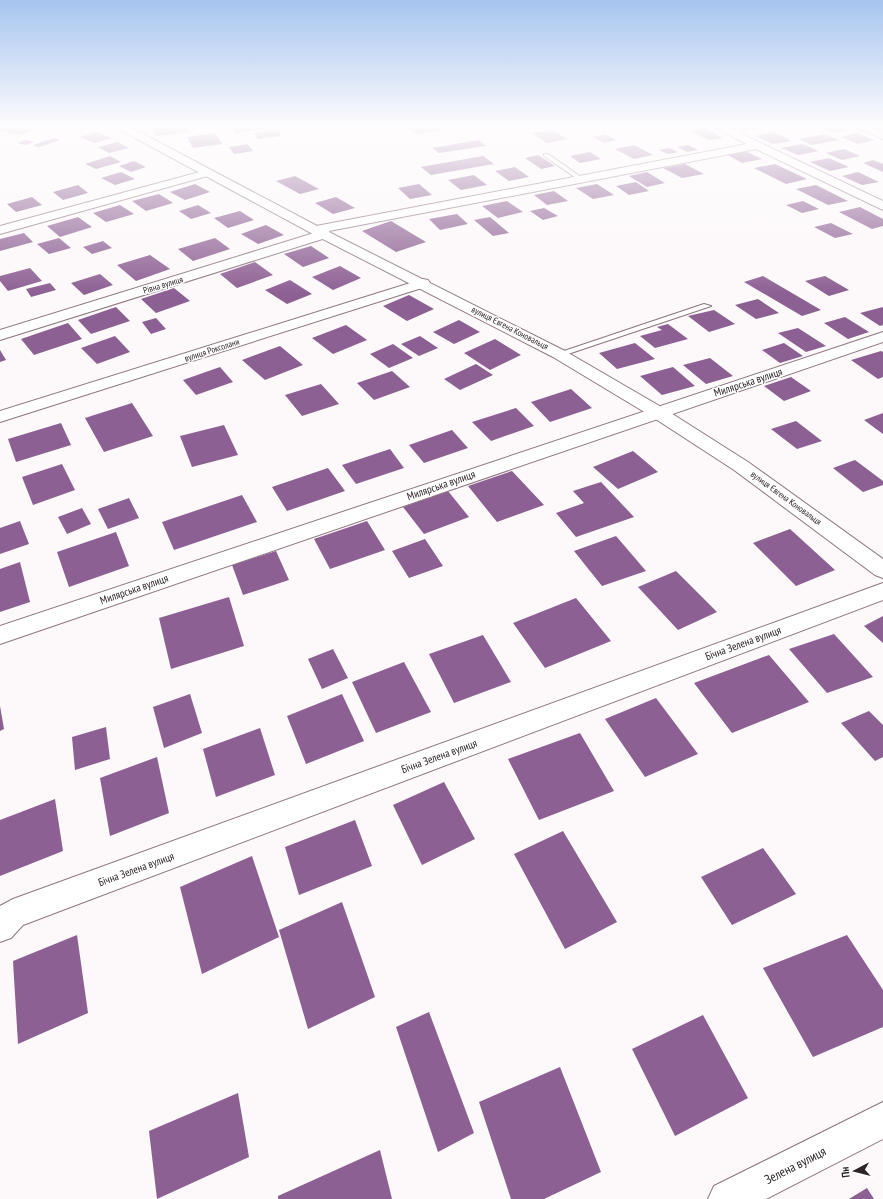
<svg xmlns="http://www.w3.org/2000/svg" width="883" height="1199" font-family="'PT Sans Narrow',sans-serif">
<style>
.building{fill:#8d6093}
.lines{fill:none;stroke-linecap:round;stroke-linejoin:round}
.service-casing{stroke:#8c767f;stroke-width:2}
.minor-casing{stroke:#8c767f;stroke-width:2}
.tertiary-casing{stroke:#8c767f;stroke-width:2}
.service{fill:#fff;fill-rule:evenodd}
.minor{fill:#fff;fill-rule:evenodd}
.tertiary{fill:#fff;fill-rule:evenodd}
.labels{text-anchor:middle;stroke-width:3;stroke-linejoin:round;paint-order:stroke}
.far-street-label{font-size:9px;fill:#2d2428;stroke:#fff}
.street-label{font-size:11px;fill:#2d2428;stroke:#fff}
.near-street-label{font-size:13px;fill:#2d2428;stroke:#fff}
</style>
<rect width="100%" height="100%" fill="#fdf8fa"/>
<!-- building -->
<path class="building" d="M 4,126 L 38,126 L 42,127 L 19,135 L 0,131 L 0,127 Z
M 152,126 L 186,126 L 189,132 L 156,136 Z
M 231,126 L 266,126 L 268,128 L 236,133 Z
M 407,126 L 436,126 L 442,131 L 415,134 Z
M 734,126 L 757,126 L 761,128 L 744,131 Z
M 817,126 L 840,126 L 849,130 L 833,133 Z
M 704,128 L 723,138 L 709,140 L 690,131 Z
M 278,130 L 281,136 L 258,139 L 254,133 Z
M 552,130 L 567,139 L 547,143 L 532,133 Z
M 97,132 L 112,138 L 95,143 L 80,137 Z
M 774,132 L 792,141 L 773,144 L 755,136 Z
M 215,133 L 222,144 L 193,148 L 187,137 Z
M 857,133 L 874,140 L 858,144 L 841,137 Z
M 605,134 L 616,140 L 604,143 L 593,137 Z
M 825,134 L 839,140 L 812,145 L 799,139 Z
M 54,138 L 60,140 L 39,147 L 33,145 Z
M 26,140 L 34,142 L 25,145 L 17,143 Z
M 479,140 L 486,146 L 439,153 L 432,148 Z
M 118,142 L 129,148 L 109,153 L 98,147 Z
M 248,144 L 253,151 L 234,154 L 229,147 Z
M 802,144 L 819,151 L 798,155 L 781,148 Z
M 634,145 L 653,155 L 634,159 L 615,149 Z
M 688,145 L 698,150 L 687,152 L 677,147 Z
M 669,148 L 678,152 L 668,154 L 659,150 Z
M 844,149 L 860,156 L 842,160 L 826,153 Z
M 745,151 L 762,159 L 742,163 L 726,154 Z
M 590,152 L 601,159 L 580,163 L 570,156 Z
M 538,155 L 555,166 L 541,169 L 525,158 Z
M 110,156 L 121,162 L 96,169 L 85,164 Z
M 483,156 L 494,164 L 431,175 L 421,167 Z
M 829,158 L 849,167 L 830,171 L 810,162 Z
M 873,160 L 883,164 L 883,172 L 863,163 Z
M 134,161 L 146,167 L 131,172 L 119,166 Z
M 685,164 L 704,174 L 682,178 L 663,168 Z
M 775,164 L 807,179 L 786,184 L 754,168 Z
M 515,167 L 529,177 L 509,181 L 495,171 Z
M 121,172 L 135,179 L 115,185 L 101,178 Z
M 647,172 L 665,183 L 647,187 L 629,176 Z
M 858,172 L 879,182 L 862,185 L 842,176 Z
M 474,175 L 487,185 L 461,190 L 448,180 Z
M 295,176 L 319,189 L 300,194 L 276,181 Z
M 636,182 L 649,191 L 629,195 L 616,186 Z
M 195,184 L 210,192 L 185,200 L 170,192 Z
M 419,184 L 432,195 L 410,199 L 398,188 Z
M 597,184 L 614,195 L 593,199 L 576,188 Z
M 78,185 L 88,193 L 63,200 L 53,192 Z
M 816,185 L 848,201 L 828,205 L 796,189 Z
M 554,191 L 568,201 L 547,205 L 534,195 Z
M 159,194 L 173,203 L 146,211 L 132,201 Z
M 32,197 L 42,205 L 16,212 L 7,204 Z
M 336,197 L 355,208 L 333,214 L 315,203 Z
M 507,201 L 523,212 L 498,218 L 482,206 Z
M 803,201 L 819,209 L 802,213 L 786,205 Z
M 120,205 L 134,214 L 106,222 L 93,213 Z
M 198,205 L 211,213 L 191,219 L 179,211 Z
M 860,207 L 883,219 L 883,226 L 872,229 L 839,212 Z
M 544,208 L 558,216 L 543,220 L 530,211 Z
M 240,211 L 254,220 L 228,228 L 214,218 Z
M 457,214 L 468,224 L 440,230 L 429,219 Z
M 78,217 L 92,227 L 60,237 L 47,226 Z
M 490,217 L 509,233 L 493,236 L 474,220 Z
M 391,221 L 426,242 L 396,252 L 362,231 Z
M 831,223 L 853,234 L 835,238 L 814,227 Z
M 266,225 L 284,235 L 258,244 L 241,234 Z
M 24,233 L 33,242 L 0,251 L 0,239 Z
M 59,238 L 71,248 L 49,254 L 37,244 Z
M 215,238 L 230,249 L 193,261 L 178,249 Z
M 103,241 L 112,248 L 92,254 L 83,247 Z
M 311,246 L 329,258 L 303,267 L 284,254 Z
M 150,255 L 170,269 L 136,281 L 117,265 Z
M 255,262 L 273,275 L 237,288 L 220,274 Z
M 340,266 L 361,278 L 333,290 L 312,277 Z
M 30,268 L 42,281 L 8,291 L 0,281 L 0,276 Z
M 100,274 L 113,285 L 84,295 L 71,283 Z
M 763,276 L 821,310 L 802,316 L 744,282 Z
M 825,276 L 849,290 L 829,296 L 805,281 Z
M 290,280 L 312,294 L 287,304 L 265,290 Z
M 50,283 L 56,290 L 31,297 L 26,289 Z
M 174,288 L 190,301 L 156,313 L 141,299 Z
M 409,295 L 434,309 L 407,321 L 383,306 Z
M 758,299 L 779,313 L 756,319 L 735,305 Z
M 116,307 L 130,321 L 91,334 L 78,320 Z
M 883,307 L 883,325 L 880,326 L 860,313 Z
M 714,310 L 735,324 L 709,332 L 688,316 Z
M 845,317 L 869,332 L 848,339 L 824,323 Z
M 156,318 L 166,329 L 151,334 L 142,322 Z
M 459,320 L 480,332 L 454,344 L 433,332 Z
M 68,323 L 82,339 L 34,355 L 21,339 Z
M 668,324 L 688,339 L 655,348 L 640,336 L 662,330 L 657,327 Z
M 346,325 L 367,340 L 333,354 L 312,338 Z
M 798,328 L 826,346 L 806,352 L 778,333 Z
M 115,336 L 130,352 L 97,364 L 81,348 Z
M 420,336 L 438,348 L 419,356 L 401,344 Z
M 495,339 L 521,355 L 490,370 L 464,353 Z
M 635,343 L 655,359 L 617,369 L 599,353 Z
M 784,343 L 803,356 L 780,363 L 762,350 Z
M 393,344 L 413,358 L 389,368 L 370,354 Z
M 280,346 L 303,365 L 265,380 L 242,360 Z
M 0,350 L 6,360 L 0,362 Z
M 881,351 L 883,352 L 883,377 L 878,379 L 851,360 Z
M 710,358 L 733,376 L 706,384 L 683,365 Z
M 476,364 L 493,375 L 460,390 L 444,379 Z
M 220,367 L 233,382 L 196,395 L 183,380 Z
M 673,367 L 695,386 L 662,395 L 640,376 Z
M 392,371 L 410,387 L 374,400 L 357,383 Z
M 791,377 L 811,391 L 784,401 L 764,386 Z
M 321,384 L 339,404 L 302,416 L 285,395 Z
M 571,389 L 592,408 L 550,422 L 531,402 Z
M 132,403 L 153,436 L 104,452 L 85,418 Z
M 516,408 L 534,426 L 491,441 L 472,422 Z
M 883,413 L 883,434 L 864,420 Z
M 796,421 L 822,441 L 797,449 L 771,429 Z
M 61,423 L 71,445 L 16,462 L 8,439 Z
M 224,425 L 238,455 L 192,467 L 180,436 Z
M 452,430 L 468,448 L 424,463 L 409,445 Z
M 390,449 L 404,468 L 356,484 L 342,465 Z
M 633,451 L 658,472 L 618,489 L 593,467 Z
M 855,460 L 883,481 L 883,485 L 863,492 L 833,468 Z
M 62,464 L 75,490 L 33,505 L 22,477 Z
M 328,468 L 345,491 L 287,511 L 272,487 Z
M 512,471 L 544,505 L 497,522 L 468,486 Z
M 601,482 L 634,517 L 576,537 L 556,513 L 584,503 L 573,491 Z
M 448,491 L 469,517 L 424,534 L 403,507 Z
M 242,495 L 257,522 L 174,550 L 162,522 Z
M 129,498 L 139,518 L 108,529 L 98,509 Z
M 82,508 L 91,524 L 67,534 L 58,517 Z
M 20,521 L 29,544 L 0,554 L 0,528 Z
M 367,521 L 385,550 L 330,569 L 314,539 Z
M 790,529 L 835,570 L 796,586 L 753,543 Z
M 116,532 L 129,566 L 69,587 L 57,552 Z
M 616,536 L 646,571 L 602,586 L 574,551 Z
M 425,539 L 443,566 L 409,578 L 392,551 Z
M 276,551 L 289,580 L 243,595 L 232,565 Z
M 20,562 L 30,602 L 0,612 L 0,569 Z
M 676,571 L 717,612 L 678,630 L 638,587 Z
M 229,597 L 244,646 L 171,669 L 159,618 Z
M 576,598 L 611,641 L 545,668 L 513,623 Z
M 883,616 L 883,643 L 864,626 Z
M 834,634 L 873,677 L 827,693 L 789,649 Z
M 483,635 L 511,682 L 454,703 L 429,654 Z
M 333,649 L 348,678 L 322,689 L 308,659 Z
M 769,655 L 809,702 L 732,733 L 694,683 Z
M 404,662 L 431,712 L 376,733 L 352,682 Z
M 190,694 L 202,733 L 164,748 L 153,707 Z
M 342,694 L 364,741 L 306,764 L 287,716 Z
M 656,698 L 698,754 L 645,777 L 605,719 Z
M 0,706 L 4,729 L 0,731 Z
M 869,711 L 883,725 L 883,757 L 875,761 L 841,723 Z
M 106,727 L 110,759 L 75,770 L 72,737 Z
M 260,728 L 275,775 L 216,797 L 203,749 Z
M 580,733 L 614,791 L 539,820 L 508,759 Z
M 157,757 L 169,813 L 110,836 L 100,778 Z
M 444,782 L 475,839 L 422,865 L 393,805 Z
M 55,799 L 63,851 L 0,876 L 0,820 Z
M 355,820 L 372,866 L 299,895 L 285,847 Z
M 563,831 L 617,922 L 565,949 L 514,854 Z
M 763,848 L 796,894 L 732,925 L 701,877 Z
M 252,856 L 279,937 L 202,974 L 180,887 Z
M 342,902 L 375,997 L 308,1029 L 279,930 Z
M 77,935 L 88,1013 L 18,1044 L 13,961 Z
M 847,935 L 883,990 L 883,1027 L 813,1057 L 763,968 Z
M 429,1012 L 474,1133 L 438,1152 L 396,1027 Z
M 703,1015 L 748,1098 L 675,1136 L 632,1049 Z
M 560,1067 L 601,1172 L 544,1199 L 511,1199 L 479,1102 Z
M 238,1093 L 249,1157 L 157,1199 L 149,1131 Z
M 380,1150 L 392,1199 L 278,1199 L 278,1196 Z
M 867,1188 L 874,1199 L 849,1199 Z"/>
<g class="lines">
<defs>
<path id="service" d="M 544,154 L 548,154 L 584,179 L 579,180 L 544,156 Z
M 704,304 L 711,306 L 562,356 L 556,356 L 555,354 Z"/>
<path id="minor" d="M 712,126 L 725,126 L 883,201 L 883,210 L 756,149 L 329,231 L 331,234 L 329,237 L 0,340 L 0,330 L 314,233 L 309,230 L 311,227 L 747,144 Z
M 854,126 L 867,126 L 883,132 L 883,139 Z
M 207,170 L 211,171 L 213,173 L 211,175 L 0,234 L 0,226 Z
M 423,279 L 428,280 L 430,283 L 428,286 L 0,422 L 0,411 Z
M 883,332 L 883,342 L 0,644 L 0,626 Z
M 883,583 L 883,600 L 23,925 L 11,938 L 0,942 L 0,906 L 13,899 Z
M 883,1102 L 883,1139 L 766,1199 L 708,1199 L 714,1186 Z"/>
<path id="tertiary" d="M 109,126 L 124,126 L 134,129 L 319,227 L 565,351 L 663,408 L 748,462 L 883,559 L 883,578 L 875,575 L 734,470 L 651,416 L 553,357 L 311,233 L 126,133 Z"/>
</defs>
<!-- service casing -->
<use href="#service" class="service-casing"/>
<!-- minor casing -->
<use href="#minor" class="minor-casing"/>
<!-- tertiary casing -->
<use href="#tertiary" class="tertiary-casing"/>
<!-- service -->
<use href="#service" class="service"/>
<!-- minor -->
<use href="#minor" class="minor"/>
<!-- tertiary -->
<use href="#tertiary" class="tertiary"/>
</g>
<!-- sky -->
<linearGradient id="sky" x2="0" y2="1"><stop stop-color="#a6c4ef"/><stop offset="0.43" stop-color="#fefcfd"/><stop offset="1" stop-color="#fefcfd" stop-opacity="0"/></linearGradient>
<rect width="883" height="294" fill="url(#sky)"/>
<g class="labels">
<!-- far-street labels -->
<g class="far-street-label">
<text transform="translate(163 285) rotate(-17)" y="3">Рівна вулиця</text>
<text transform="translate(510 328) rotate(27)" y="3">вулиця Євгена Коновальця</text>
<text transform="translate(212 350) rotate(-18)" y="3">вулиця Роксолани</text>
<text transform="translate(786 498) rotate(36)" y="3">вулиця Євгена Коновальця</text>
</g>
<!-- street labels -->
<g class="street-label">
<text transform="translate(748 382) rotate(-18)" y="4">Милярська вулиця</text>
<text transform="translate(441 485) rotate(-19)" y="4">Милярська вулиця</text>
<text transform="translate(134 589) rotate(-19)" y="4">Милярська вулиця</text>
<text transform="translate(743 643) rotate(-20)" y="4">Бічна Зелена вулиця</text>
<text transform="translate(439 756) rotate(-20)" y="4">Бічна Зелена вулиця</text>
<text transform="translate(136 869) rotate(-20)" y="4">Бічна Зелена вулиця</text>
</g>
<!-- near-street labels -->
<g class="near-street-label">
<text transform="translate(795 1165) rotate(-27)" y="5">Зелена вулиця</text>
</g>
</g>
<!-- north arrow -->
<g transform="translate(855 1171) rotate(263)" stroke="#ffffff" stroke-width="3" paint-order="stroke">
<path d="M0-3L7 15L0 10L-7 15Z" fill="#2d2428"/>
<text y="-6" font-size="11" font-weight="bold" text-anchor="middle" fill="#2d2428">Пн</text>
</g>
</svg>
